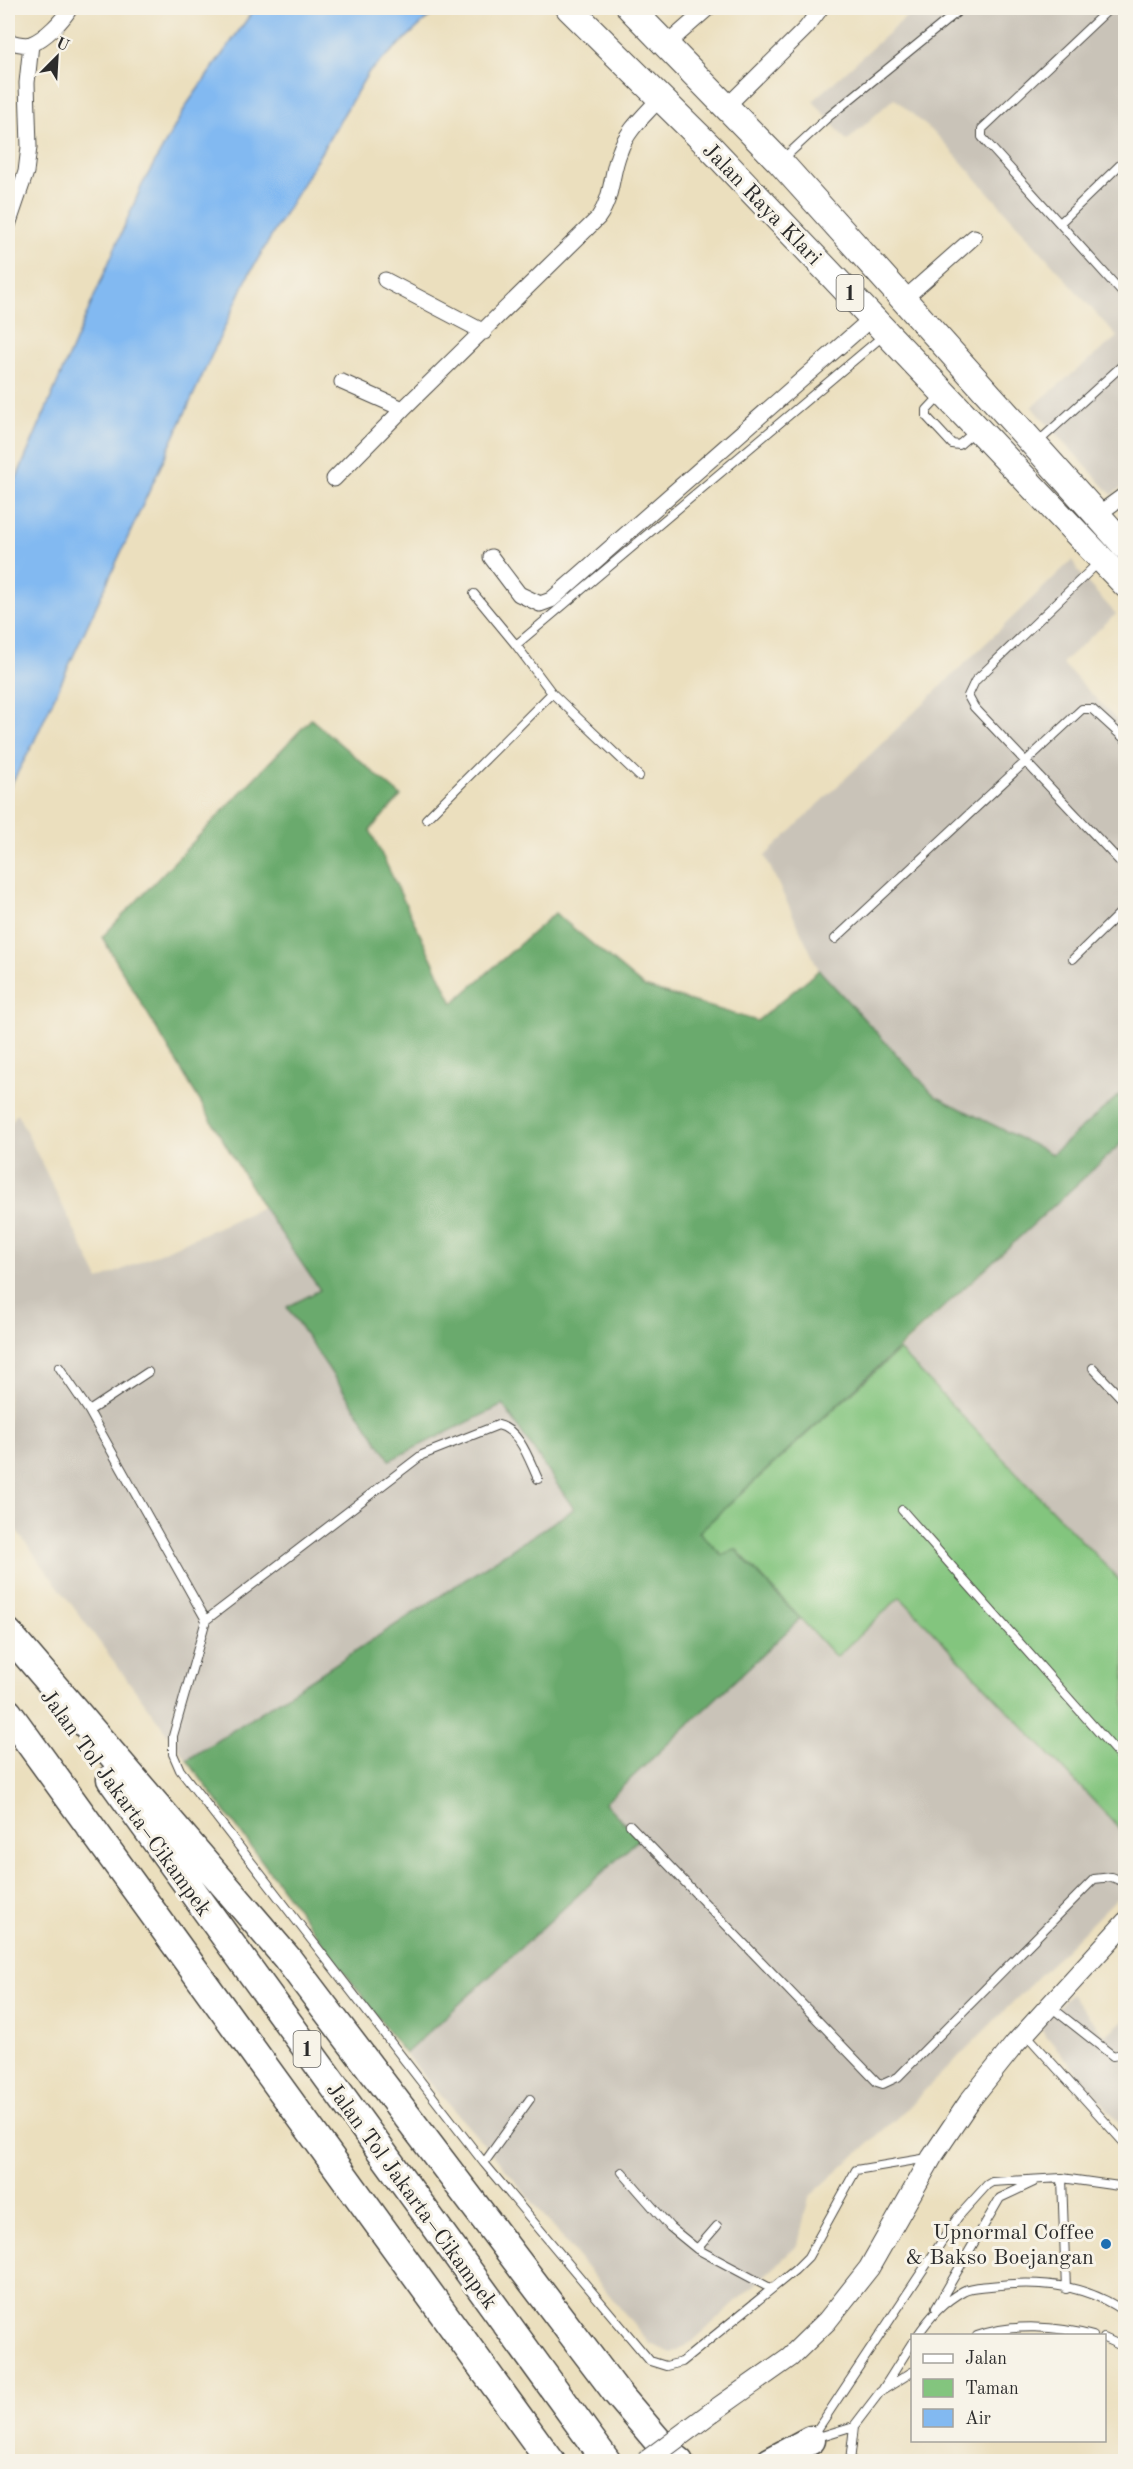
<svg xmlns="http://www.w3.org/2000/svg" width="1133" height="2469" font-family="'Old Standard TT',serif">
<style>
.industrial{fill:#c9c3b8}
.green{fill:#83c57e;stroke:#577854;stroke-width:1.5}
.forest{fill:#6aaa6d;stroke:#4a6a4c;stroke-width:1.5}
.water{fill:#82b9f1;stroke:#56728e;stroke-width:1.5}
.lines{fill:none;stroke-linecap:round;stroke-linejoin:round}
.service-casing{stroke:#484641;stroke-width:10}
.minor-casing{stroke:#484641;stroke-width:17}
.tertiary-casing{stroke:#484641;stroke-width:22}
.trunk-casing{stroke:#484641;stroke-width:28}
.motorway-casing{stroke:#484641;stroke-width:31}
.service{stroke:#fff;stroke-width:8}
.minor{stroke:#fff;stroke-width:15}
.tertiary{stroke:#fff;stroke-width:20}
.trunk{stroke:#fff;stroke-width:26}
.motorway{stroke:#fff;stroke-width:28}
.tertiary-bridge-casing{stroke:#484641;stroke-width:22;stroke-linecap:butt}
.tertiary-bridge{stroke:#fff;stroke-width:20}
.poi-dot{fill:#1f6fb2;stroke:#f7f3e8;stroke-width:2}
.labels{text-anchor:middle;stroke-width:6;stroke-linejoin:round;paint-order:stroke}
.shield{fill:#f7f3e8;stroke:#686764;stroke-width:1.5}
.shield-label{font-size:21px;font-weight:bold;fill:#2b2b2b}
.street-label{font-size:22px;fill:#2b2b2b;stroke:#f7f3e8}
.poi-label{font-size:22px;fill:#2b2b2b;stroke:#f7f3e8;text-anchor:end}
</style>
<rect width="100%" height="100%" fill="#f7f3e8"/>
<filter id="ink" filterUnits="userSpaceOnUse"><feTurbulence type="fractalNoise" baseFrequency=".0167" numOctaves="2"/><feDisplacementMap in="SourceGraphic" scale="12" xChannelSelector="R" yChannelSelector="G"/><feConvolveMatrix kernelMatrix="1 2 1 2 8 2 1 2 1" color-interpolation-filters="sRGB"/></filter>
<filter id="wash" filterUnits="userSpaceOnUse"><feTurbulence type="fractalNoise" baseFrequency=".008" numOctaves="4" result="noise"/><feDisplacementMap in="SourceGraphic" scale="24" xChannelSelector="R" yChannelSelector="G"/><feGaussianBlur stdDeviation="1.35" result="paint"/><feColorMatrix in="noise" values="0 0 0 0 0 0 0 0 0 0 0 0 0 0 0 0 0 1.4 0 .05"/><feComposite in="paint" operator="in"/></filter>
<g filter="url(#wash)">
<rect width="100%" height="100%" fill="#ebdfbe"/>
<!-- industrial -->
<path class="industrial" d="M 916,8 L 1125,8 L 1126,484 L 1112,495 L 1032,407 L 1117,337 L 940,138 L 894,98 L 847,141 L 813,101 Z
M 1072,560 L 1083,578 L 1116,614 L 1062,663 L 1125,729 L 1125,1090 L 1052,1154 L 935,1096 L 819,970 L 765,856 Z
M 17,1113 L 99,1280 L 263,1207 L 320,1290 L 288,1307 L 390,1460 L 503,1404 L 575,1509 L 187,1760 L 8,1519 L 8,1128 Z
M 1125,1140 L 1125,1586 L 899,1350 Z
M 900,1597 L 1125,1834 L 1125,1890 L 900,2115 L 809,2197 L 798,2245 L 692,2342 L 672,2353 L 650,2344 L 506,2170 L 405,2054 L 638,1840 L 605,1804 L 800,1619 L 836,1656 Z
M 1071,1994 L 1105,2036 L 1125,2019 L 1125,2130 L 1039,2027 Z"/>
<!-- green -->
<path class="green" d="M 899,1350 L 1125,1586 L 1125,1834 L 900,1597 L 836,1657 L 736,1549 L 722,1555 L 699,1532 Z"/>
<!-- forest -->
<path class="forest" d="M 311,719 L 401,796 L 370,830 L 453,1003 L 555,913 L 644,987 L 757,1021 L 819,970 L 935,1096 L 1052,1154 L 1125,1090 L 1125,1140 L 699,1532 L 722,1555 L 735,1549 L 800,1619 L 605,1803 L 639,1839 L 405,2054 L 187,1760 L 574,1509 L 503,1405 L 390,1460 L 287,1307 L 320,1290 L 263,1207 L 102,937 Z"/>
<!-- water -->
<path class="water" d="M 255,8 L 439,8 L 368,73 L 249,274 L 31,748 L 8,790 L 8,498 L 142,185 L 188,103 Z"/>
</g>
<g filter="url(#ink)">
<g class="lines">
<defs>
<path id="service" d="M 1110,8 L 982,129 L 982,137 L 988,144 L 1126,297
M 783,159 L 827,118 L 962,8
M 1060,223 L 1126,159
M 941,395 L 927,410 L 927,417 L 952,444 L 959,445 L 975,431
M 1038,442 L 1126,362
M 1098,563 L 975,681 L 968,696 L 974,707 L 1126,868
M 474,594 L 516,645
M 639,776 L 552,693 L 516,645 L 884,335
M 426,819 L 552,693
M 835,939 L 1082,709 L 1092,709 L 1126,740
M 1073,959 L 1126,907
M 59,1367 L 89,1411 L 206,1620 L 173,1736 L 173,1754 L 180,1770 L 484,2163 L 650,2361 L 666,2366 L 682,2362 L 795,2270 L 808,2257 L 856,2170 L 928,2158
M 1093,1368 L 1126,1403
M 89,1411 L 148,1372
M 902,1510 L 1126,1763
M 206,1620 L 422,1455 L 498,1425 C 520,1430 529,1460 538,1479
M 630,1825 L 877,2082 L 883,2084 L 898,2077 L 1094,1879 L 1112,1877 L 1126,1883
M 1051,2007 L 1113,2056 L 1126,2053
M 1025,2033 L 1126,2145
M 484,2163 L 530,2099
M 622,2172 L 670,2227 L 697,2249 L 770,2288
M 1062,2178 L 1066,2289
M 697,2249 L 717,2226
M 936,2308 L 1000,2198 L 1034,2182
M 917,2336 C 930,2317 943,2302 963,2291 C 970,2287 982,2287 990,2286 C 1036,2280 1087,2284 1126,2313
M 977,2336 C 1012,2323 1058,2326 1093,2336
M 1104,2338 L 1126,2348
M 883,2389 L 912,2343
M 813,2436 L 958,2217 L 987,2185 L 992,2182 L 1062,2178 L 1126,2187
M 815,2438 L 854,2426 L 880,2392 L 912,2372
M 850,2462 L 854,2426"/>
<path id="minor" d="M 8,41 C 14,43 24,46 31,44 C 46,38 63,20 70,8
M 666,45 L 708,8
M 727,106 L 806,28 L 821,8
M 8,225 L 26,172 L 29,147 L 27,83 L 31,44
M 385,280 L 484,332
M 903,300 L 974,237
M 342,382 L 403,409 L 598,218 C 614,195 610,175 620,151 C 627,130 646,114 660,98
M 334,479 L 403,409
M 1097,515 L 1126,494
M 491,557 L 519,594 L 540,604 L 551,600 L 873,317"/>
<path id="tertiary" d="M 712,2412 L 790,2357 L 827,2321 L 869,2268 L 932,2157 L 971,2099 L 1014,2045 L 1126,1922"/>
<path id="trunk" d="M 569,8 L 710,147 L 1126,585
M 630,8 L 780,162 L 1126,547"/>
<path id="motorway" d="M 8,1633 L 287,1958 L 617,2393 L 670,2455 L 679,2462
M 8,1713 L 551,2462
M 111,1779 L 607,2462
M 770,2462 L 811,2440"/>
</defs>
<!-- service casing -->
<use href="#service" class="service-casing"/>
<!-- minor casing -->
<use href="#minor" class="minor-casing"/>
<!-- tertiary casing -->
<use href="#tertiary" class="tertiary-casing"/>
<!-- trunk casing -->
<use href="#trunk" class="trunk-casing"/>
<!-- motorway casing -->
<use href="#motorway" class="motorway-casing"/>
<!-- service -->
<use href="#service" class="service"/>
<!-- minor -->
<use href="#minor" class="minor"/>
<!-- tertiary -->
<use href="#tertiary" class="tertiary"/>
<!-- trunk -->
<use href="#trunk" class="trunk"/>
<!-- motorway -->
<use href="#motorway" class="motorway"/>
<defs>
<path id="tertiary-bridge" d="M 645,2462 L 712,2412"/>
</defs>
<!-- tertiary-bridge casing -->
<use href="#tertiary-bridge" class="tertiary-bridge-casing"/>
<!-- tertiary-bridge -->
<use href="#tertiary-bridge" class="tertiary-bridge"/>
</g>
</g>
<!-- markers -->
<circle class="poi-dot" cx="1106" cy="2244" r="6"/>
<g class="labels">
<!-- shield labels -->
<g class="shield">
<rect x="836.5" y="275" width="27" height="36" rx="4.5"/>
<rect x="293.5" y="2031" width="27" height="36" rx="4.5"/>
</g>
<g class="shield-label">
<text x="850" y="300">1</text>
<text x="307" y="2056">1</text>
</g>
<!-- street labels -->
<g class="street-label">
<text transform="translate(763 203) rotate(46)" y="8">Jalan Raya Klari</text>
<text transform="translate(127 1802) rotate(54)" y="8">Jalan Tol Jakarta–Cikampek</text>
<text transform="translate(413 2195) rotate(54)" y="8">Jalan Tol Jakarta–Cikampek</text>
</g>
<!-- poi labels -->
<g class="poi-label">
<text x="1094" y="2239">Upnormal Coffee<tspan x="1094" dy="25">&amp; Bakso Boejangan</tspan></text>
</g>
</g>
<!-- margin -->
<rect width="1133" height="2469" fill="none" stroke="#f7f3e8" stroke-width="30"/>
<!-- legend -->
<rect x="911" y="2334" width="195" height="108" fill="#f7f3e8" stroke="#a5a39c" stroke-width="1.5"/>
<rect x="923" y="2354" width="30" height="9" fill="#ffffff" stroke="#a5a39c" stroke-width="1.5"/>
<text x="965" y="2364" font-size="18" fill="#2b2b2b">Jalan</text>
<rect x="923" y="2379" width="30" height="18" fill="#83c57e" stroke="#a5a39c" stroke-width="1.5"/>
<text x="965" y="2394" font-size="18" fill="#2b2b2b">Taman</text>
<rect x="923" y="2409" width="30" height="18" fill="#82b9f1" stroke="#a5a39c" stroke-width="1.5"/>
<text x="965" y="2424" font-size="18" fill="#2b2b2b">Air</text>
<!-- north arrow -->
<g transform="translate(57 57) rotate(24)" stroke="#f7f3e8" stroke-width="4.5" paint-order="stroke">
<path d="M0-4.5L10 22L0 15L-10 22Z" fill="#2b2b2b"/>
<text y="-9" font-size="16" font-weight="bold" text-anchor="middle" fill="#2b2b2b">U</text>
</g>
</svg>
